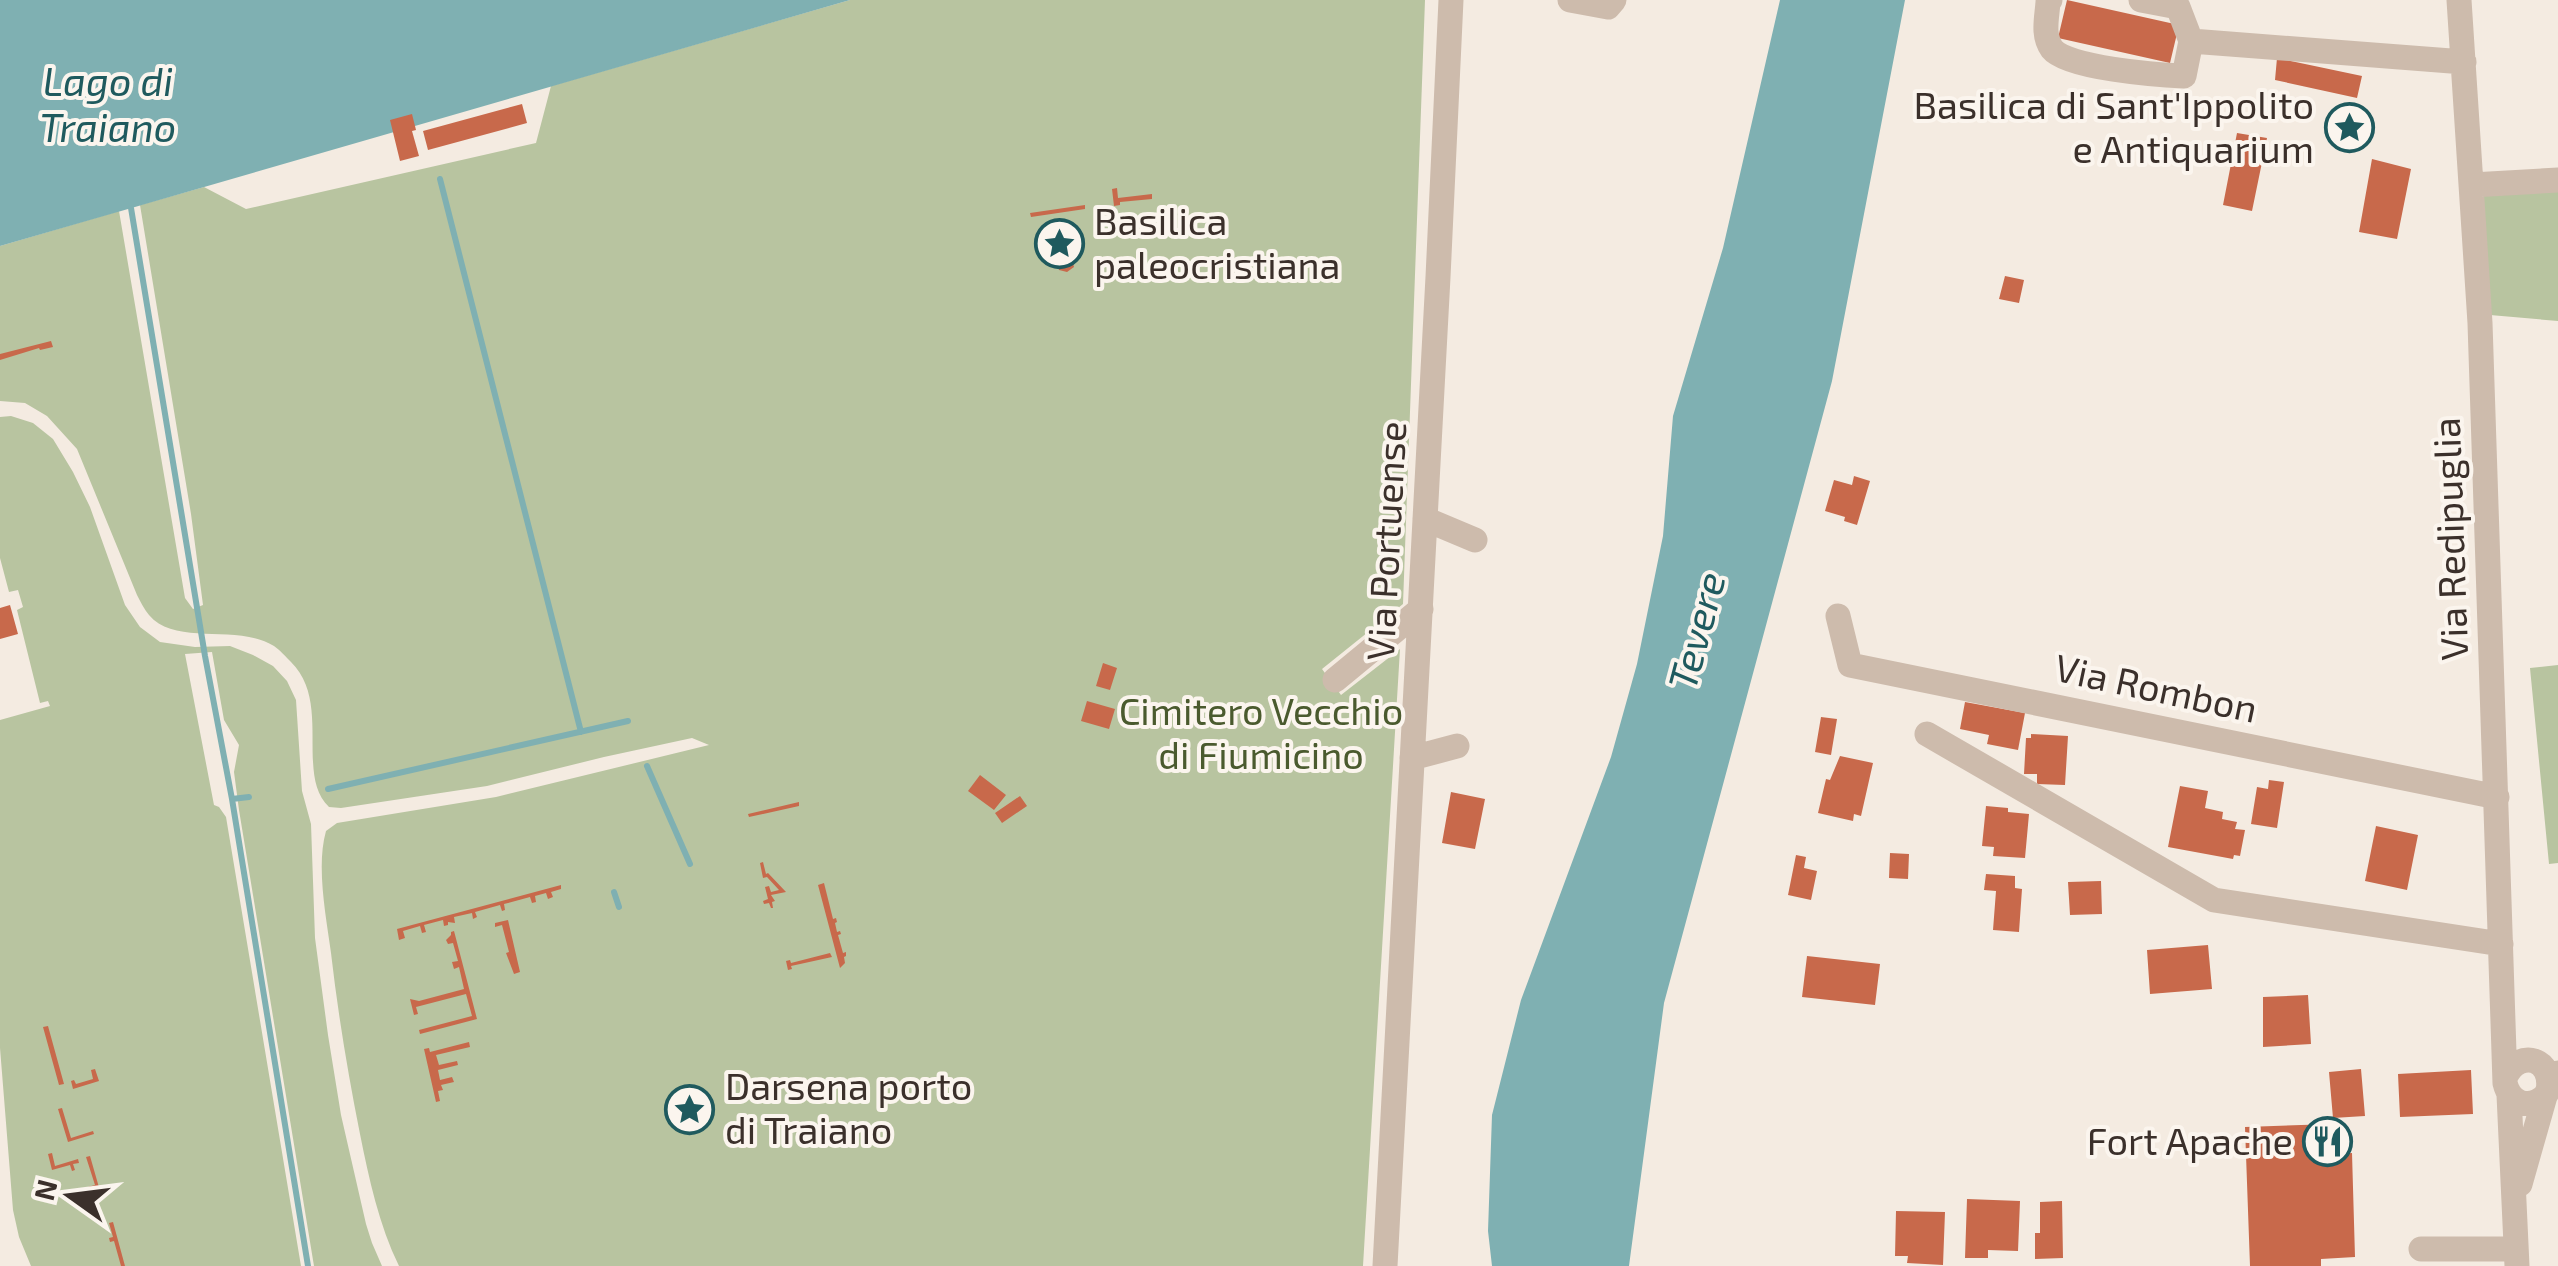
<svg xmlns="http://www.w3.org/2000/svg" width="2558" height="1266" font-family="'Exo 2',sans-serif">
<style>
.green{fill:#b8c4a0}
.water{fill:#7fb0b2}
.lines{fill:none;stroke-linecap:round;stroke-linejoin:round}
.stream{stroke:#7fb0b2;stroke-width:6}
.building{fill:#c8694b}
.minor{stroke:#cdbbac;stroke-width:25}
.labels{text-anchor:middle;stroke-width:8;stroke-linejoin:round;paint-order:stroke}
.poi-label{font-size:38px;fill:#3b302b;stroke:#fbf5ee;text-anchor:end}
.street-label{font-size:38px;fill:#3b302b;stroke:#fbf5ee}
.park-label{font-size:38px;fill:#4a5a2e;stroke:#fbf5ee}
.water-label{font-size:40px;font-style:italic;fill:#1f5a5e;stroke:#fbf5ee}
</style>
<rect width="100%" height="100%" fill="#f4ebe1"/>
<!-- green -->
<path class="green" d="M 850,0 L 1425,0 L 1403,604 L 1322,669 L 1341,695 L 1400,649 L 1363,1266 L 399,1266 C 379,1225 369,1179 360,1134 C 348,1074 338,1014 331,953 C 326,916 316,866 326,831 L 337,823 L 496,797 L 709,745 L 692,738 L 604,757 L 487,786 L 341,808 L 329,807 C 295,775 332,702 291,662 C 286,657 280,650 274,646 C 238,623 176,647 149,615 C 144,609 140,601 137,595 L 77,449 L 47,416 L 25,403 L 0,401 L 0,246 L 119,211 L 185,598 L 193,609 L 203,605 L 191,514 L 140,205 L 204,187 L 246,209 L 536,143 L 551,86 Z
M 2558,188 L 2558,321 L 2490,315 L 2483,190 Z
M 11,416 L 33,423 L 53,439 L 73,472 L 90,507 L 125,605 L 140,627 L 160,642 L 195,647 L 230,646 L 253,655 L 273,666 L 287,681 L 296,700 L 302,791 L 311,824 L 315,938 L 328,1035 L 341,1115 L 366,1224 L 372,1243 L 382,1266 L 314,1266 L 239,810 L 234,772 L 239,745 L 224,720 L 212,652 L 185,654 L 214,805 L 219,807 L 226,817 L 301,1266 L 31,1266 L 19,1237 L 13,1210 L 0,1048 L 0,720 L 50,706 L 48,701 L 40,703 L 17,610 L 23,607 L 18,590 L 9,592 L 0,558 L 0,417 Z
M 2558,665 L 2558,863 L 2549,864 L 2530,668 Z"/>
<!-- water -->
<path class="water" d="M 0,0 L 850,0 L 0,246 Z
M 1780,0 L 1905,0 L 1832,381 L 1664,1003 L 1629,1266 L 1492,1266 L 1488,1231 L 1492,1115 L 1521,1000 L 1611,757 L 1637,664 L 1663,536 L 1673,416 L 1723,248 Z"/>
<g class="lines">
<!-- stream -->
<path class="stream" d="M 440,179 L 581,732
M 131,208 L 205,656 L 232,799 L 308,1266
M 647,766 L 690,864
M 328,789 L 628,721
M 232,799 L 249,797
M 614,892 L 619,907"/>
</g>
<!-- building -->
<path class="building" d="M 2067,0 L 2179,25 L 2170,63 L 2058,38 Z
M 2277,58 L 2362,76 L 2357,98 L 2275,80 Z
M 522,104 L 527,123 L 428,150 L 423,131 Z
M 412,114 L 416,130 L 412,131 L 419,156 L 400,161 L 390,120 Z
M 2237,133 L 2267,138 L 2252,211 L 2223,205 Z
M 2372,159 L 2411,169 L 2397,239 L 2359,232 Z
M 1117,188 L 1118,198 L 1152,194 L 1152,199 L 1120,202 L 1120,205 L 1114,206 L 1112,189 Z
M 1085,205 L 1085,209 L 1031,217 L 1030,213 Z
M 1065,258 L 1072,260 L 1074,267 L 1067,272 L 1059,270 L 1058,263 Z
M 2005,276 L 2024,280 L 2019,303 L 1999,299 Z
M 51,341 L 53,347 L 40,350 L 39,348 L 0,360 L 0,354 Z
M 1854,476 L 1870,481 L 1857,525 L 1844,521 L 1845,517 L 1825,511 L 1834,480 L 1852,485 Z
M 10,605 L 18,634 L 0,639 L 0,608 Z
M 1103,663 L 1117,668 L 1110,690 L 1096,686 Z
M 1087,701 L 1115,709 L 1109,729 L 1081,721 Z
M 1965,702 L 2025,713 L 2018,750 L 1987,744 L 1989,735 L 1960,729 Z
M 1821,717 L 1837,719 L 1831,755 L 1815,752 Z
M 2031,734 L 2068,736 L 2065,785 L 2037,784 L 2037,774 L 2024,774 L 2026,738 L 2031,738 Z
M 1840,756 L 1873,763 L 1861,816 L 1854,814 L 1853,821 L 1818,813 L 1826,779 L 1830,780 Z
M 980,775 L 1006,795 L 994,810 L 968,791 Z
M 2269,780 L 2284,782 L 2277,828 L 2251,824 L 2257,787 L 2268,789 Z
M 2180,786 L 2208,791 L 2205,808 L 2223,812 L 2222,819 L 2237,822 L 2235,829 L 2245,830 L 2240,856 L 2234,855 L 2233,859 L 2168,847 Z
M 1451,792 L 1485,799 L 1475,849 L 1442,843 Z
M 1020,796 L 1027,806 L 1002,823 L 995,813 Z
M 799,802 L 799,806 L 749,817 L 748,814 Z
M 1986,806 L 2008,808 L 2008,812 L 2029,814 L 2025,858 L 1993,856 L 1994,847 L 1982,846 Z
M 2376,826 L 2418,835 L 2407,890 L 2365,881 Z
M 1890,853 L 1909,854 L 1908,879 L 1889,878 Z
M 1796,855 L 1806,857 L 1804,868 L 1817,871 L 1811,900 L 1788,895 Z
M 763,862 L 766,874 L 768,873 L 786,892 L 771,895 L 775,901 L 772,902 L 773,908 L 771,908 L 769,903 L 764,904 L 763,901 L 768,899 L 765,887 L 769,886 L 771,892 L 779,890 L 767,877 L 763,878 L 760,863 Z
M 1986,874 L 2015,876 L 2015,888 L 2022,889 L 2019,932 L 1993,930 L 1996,891 L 1984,890 Z
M 2101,881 L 2102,914 L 2070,915 L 2068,882 Z
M 824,883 L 833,919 L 836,918 L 837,922 L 835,923 L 837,932 L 840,931 L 841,934 L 838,935 L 843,953 L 846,952 L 846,956 L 844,957 L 845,963 L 840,968 L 818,885 Z
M 561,885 L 561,889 L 551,892 L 553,897 L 548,899 L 546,893 L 535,896 L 536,902 L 532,903 L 530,897 L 504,904 L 505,910 L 502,911 L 500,905 L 475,912 L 477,917 L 473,919 L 472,913 L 454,917 L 455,923 L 448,922 L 448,925 L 444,926 L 443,920 L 424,925 L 426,932 L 422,933 L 420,926 L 403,931 L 405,938 L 399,940 L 397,929 Z
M 508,920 L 520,972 L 514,974 L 506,953 L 509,952 L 502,925 L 495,927 L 495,923 Z
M 454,931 L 477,1019 L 420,1034 L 419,1030 L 472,1016 L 466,994 L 416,1007 L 418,1014 L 414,1015 L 410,999 L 419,1001 L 464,989 L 459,967 L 454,969 L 452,962 L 458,961 L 453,943 L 448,944 L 446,940 L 451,935 L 451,932 Z
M 2208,945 L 2212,989 L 2150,994 L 2147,950 Z
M 830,953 L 832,957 L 791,966 L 792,969 L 788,970 L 786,961 L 790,960 L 791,963 Z
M 1807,956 L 1880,964 L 1875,1005 L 1802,997 Z
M 2308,995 L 2311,1044 L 2263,1047 L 2263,997 Z
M 48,1026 L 64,1084 L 59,1085 L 43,1027 Z
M 469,1042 L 470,1047 L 436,1055 L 439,1065 L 457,1061 L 458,1065 L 438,1070 L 440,1080 L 452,1077 L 454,1082 L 441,1085 L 443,1090 L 438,1091 L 440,1101 L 436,1102 L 424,1049 L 429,1048 L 430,1052 Z
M 95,1069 L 99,1081 L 73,1089 L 71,1081 L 74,1080 L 76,1084 L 93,1079 L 91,1070 Z
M 2361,1069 L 2365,1116 L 2333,1118 L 2329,1072 Z
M 2471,1070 L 2473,1114 L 2400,1117 L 2398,1074 Z
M 62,1108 L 71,1138 L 93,1131 L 94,1134 L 68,1142 L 58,1109 Z
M 2332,1124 L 2333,1154 L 2352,1153 L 2355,1257 L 2321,1259 L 2321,1266 L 2250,1266 L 2245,1127 Z
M 52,1153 L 55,1166 L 78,1159 L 79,1163 L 73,1164 L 75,1170 L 72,1171 L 70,1165 L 52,1170 L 48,1154 Z
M 90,1156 L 100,1191 L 97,1192 L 96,1188 L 62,1198 L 61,1195 L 95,1185 L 86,1157 Z
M 1967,1199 L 2020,1201 L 2018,1251 L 1988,1250 L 1988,1258 L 1965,1258 Z
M 2062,1201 L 2063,1258 L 2035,1259 L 2035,1233 L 2040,1233 L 2040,1202 Z
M 1896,1211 L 1945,1212 L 1943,1265 L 1907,1263 L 1908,1256 L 1895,1256 Z
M 113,1222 L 125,1266 L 121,1266 L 114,1241 L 110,1242 L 109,1238 L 113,1237 L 109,1223 Z"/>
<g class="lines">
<!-- minor -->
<path class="minor" d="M 1570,0 L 1608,7 L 1614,0
M 2050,0 L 2048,2 C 2047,18 2042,35 2052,49 C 2067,68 2157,75 2184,76 L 2191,41 L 2178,7 L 2141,0
M 2459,0 L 2480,323 L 2505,1083 C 2510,1104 2529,1110 2545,1096
M 2191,41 L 2464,62
M 2472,185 L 2558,180
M 1425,519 L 1475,540
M 1838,616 L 1850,665 L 2497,797
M 1335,680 L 1421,609
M 1927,734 L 2214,900 L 2501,944
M 1412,758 L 1457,746
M 2506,1076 C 2520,1048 2554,1059 2548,1091
M 2509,1095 L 2517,1266
M 2520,1184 L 2545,1096 L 2558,1073
M 2421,1249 L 2516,1249
M 1385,1266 L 1438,277 L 1451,0"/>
</g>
<!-- icons -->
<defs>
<symbol id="sight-ring" viewBox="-11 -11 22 22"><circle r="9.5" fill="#fbf5ee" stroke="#1f5a5e" stroke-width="1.5"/><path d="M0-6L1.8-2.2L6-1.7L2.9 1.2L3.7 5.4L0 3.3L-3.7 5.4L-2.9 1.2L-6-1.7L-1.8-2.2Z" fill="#1f5a5e"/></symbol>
<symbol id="restaurant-ring" viewBox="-11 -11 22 22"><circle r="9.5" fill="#fbf5ee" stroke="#1f5a5e" stroke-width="1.5"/><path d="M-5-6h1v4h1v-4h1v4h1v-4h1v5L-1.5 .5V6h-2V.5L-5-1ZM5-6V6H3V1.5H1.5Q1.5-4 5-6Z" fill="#1f5a5e"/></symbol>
</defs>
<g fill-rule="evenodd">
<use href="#sight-ring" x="2322" y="100" width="55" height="55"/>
<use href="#sight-ring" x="1032" y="216" width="55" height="55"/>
<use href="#sight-ring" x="662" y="1082" width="55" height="55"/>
<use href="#restaurant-ring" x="2300" y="1114" width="55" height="55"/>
</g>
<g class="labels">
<!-- poi labels -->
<g class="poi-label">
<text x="2314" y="119">Basilica di Sant'Ippolito<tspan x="2314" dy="44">e Antiquarium</tspan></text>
<text x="1094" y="235" text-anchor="start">Basilica<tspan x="1094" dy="44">paleocristiana</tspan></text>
<text x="725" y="1100" text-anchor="start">Darsena porto<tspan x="725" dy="44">di Traiano</tspan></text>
<text x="2293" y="1155">Fort Apache</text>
</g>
<!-- street labels -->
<g class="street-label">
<text transform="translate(2451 539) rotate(-92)" y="13">Via Redipuglia</text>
<text transform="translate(1387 541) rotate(-87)" y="13">Via Portuense</text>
<text transform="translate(2156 689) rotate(12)" y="13">Via Rombon</text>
</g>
<!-- park labels -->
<g class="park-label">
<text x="1261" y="725">Cimitero Vecchio<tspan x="1261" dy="44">di Fiumicino</tspan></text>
</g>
<!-- water labels -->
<g class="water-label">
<text x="108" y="96">Lago di<tspan x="108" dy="46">Traiano</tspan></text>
<text transform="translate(1697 631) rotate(-75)" y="14">Tevere</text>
</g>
</g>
<!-- north arrow -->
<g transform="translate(70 1196) rotate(284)" stroke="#fbf5ee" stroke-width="8" paint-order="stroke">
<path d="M0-8L18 38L0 25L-18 38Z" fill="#3b302b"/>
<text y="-15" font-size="28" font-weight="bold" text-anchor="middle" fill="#3b302b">N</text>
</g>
</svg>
